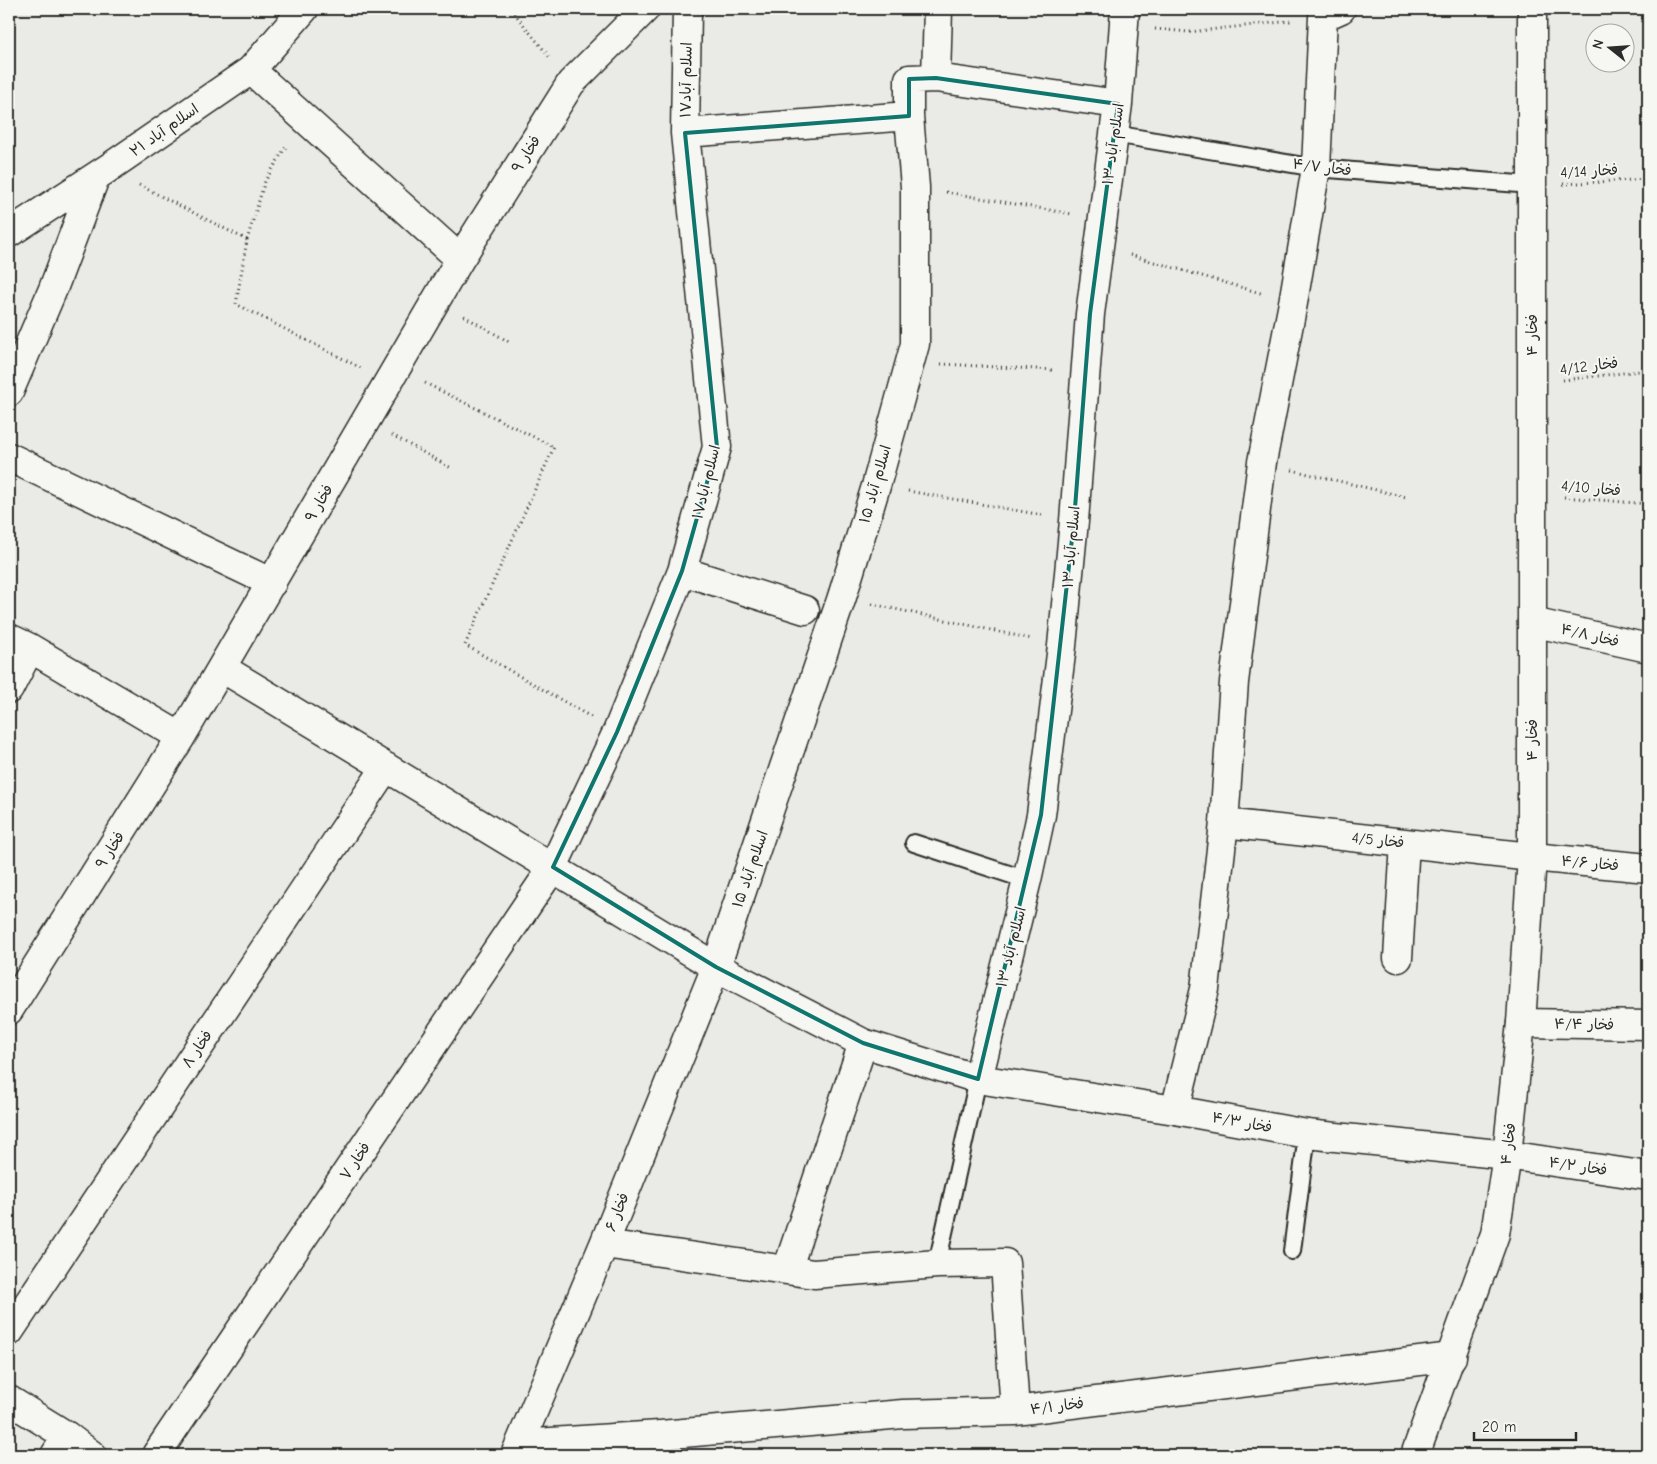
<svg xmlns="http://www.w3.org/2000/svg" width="1657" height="1464" font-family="'Comic Neue','Playpen Sans Arabic',sans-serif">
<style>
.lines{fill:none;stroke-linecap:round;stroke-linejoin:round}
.service-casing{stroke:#2b2b2b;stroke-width:20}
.minor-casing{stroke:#2b2b2b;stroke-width:31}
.tertiary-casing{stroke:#2b2b2b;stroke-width:31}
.primary-casing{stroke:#2b2b2b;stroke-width:31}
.path{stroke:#2b2b2b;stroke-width:3;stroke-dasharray:1 4;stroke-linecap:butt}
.service{stroke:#f6f6f2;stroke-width:16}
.minor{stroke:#f6f6f2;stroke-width:28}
.tertiary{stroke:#f6f6f2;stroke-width:28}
.primary{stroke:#f6f6f2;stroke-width:28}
.marked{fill:none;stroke:#0f766e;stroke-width:4;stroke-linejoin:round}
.labels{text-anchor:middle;stroke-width:4;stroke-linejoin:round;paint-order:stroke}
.street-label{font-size:15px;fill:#2b2b2b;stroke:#f6f6f2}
</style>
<rect width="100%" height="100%" fill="#eaeae6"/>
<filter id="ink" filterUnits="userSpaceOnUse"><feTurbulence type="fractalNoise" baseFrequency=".02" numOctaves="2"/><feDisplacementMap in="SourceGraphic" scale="10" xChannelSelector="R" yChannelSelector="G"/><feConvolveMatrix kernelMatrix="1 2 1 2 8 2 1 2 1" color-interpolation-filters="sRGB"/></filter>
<g filter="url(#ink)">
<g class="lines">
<defs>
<path id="service" d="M 1114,134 L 1316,168 L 1532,185
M 914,843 L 1027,880
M 1292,1251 L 1307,1134
M 937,1264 L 978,1079"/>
<path id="minor" d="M 251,70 L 460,259
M 936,78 L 1118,104
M 685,133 L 909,116
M 9,233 L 107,169 L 251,70 L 304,9
M 9,392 L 53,289 L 95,178
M 9,457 L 272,583
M 682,571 L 805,610
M 1532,622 L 1648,648
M 9,638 L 30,648 L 181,737
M 222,668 L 716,967 L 863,1043 L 978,1079 L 1175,1110 L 1307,1134 L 1507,1155 L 1648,1176
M 9,689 L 30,648
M 1224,823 L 1532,857 L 1648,868
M 1398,958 L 1405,843
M 9,1010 L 181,737 L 460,259 L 571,83 L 645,9
M 1521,1023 L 1648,1025
M 978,1079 L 1027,880 L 1041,815 L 1062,646 L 1074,521 L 1090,314 L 1118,104 L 1125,9
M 1175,1110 L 1205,989 L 1224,823 L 1234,682 L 1262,462 L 1293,303 L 1316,168 L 1323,17 L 1341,9
M 604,1244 L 814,1274 L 937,1264 L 1005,1263 L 1015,1411
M 787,1270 L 863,1043
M 9,1332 L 386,767
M 9,1400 L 67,1436 L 92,1455
M 520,1444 L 660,1435 L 903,1414 L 1015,1411 L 1452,1357
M 156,1455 L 553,867 L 617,732 L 682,571 L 717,447 L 685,133 L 687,9
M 515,1455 L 604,1244 L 716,967 L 842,597 L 876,486 L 915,344 L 915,187 L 909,116 L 909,79 L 936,78 L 938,9"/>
<path id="tertiary" d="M 1415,1455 L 1495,1234 L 1507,1155 L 1521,1023 L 1532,857 L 1532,9"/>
<path id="primary" d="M 55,1455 L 67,1436"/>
</defs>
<!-- service casing -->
<use href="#service" class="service-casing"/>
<!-- minor casing -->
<use href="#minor" class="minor-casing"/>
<!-- tertiary casing -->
<use href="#tertiary" class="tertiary-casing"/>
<!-- primary casing -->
<use href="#primary" class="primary-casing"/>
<!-- path -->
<path class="path" d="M 511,9 L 551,59
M 1155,29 L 1189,32 L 1291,21
M 1563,184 L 1648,179
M 139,185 L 247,240 L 236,304 L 361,368
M 946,192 L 1072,214
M 247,240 L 265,181 L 287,145
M 1130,255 L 1264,294
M 464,316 L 511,343
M 941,364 L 1054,370
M 1563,380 L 1648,370
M 425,383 L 554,447 L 465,645 L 591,717
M 392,435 L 453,469
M 1292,470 L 1406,497
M 908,491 L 1042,515
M 1564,497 L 1648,504
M 872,604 L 1032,639"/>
<!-- service -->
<use href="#service" class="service"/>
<!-- minor -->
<use href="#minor" class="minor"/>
<!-- tertiary -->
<use href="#tertiary" class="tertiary"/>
<!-- primary -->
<use href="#primary" class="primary"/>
</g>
</g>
<!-- marked area -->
<path class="marked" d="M 936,78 L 1118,104 L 1090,314 L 1074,521 L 1041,815 L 978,1079 L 863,1043 L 716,967 L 553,867 L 617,732 L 682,571 L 717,447 L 685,133 L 909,116 L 909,79 Z"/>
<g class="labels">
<!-- street labels -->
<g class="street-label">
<text transform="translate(686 80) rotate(-89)" y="5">اسلام آباد۱۷</text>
<text transform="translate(164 130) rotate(-35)" y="5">اسلام آباد ۲۱</text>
<text transform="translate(1113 144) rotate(-82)" y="5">اسلام آباد ۱۳</text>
<text transform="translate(526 154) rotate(-58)" y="5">فخار ۹</text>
<text transform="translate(1322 167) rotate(7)" y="5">فخار ۴/۷</text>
<text transform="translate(1589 171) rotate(-3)" y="5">فخار 4/14</text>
<text transform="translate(1532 335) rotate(-90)" y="5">فخار ۴</text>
<text transform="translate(1589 366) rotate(-7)" y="5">فخار 4/12</text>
<text transform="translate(706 482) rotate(-76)" y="5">اسلام آباد۱۷</text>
<text transform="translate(875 484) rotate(-74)" y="5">اسلام آباد ۱۵</text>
<text transform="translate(1591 488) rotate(5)" y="5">فخار 4/10</text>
<text transform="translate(319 503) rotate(-60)" y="5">فخار ۹</text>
<text transform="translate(1071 547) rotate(-85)" y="5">اسلام آباد ۱۳</text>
<text transform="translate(1590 635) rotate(13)" y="5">فخار ۴/۸</text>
<text transform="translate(1532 740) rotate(-90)" y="5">فخار ۴</text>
<text transform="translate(1378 840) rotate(6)" y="5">فخار 4/5</text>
<text transform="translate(110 850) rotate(-58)" y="5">فخار ۹</text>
<text transform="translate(1590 863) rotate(5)" y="5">فخار ۴/۶</text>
<text transform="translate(750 869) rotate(-71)" y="5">اسلام آباد ۱۵</text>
<text transform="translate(1011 947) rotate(-76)" y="5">اسلام آباد ۱۳</text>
<text transform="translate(1584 1024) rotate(1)" y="5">فخار ۴/۴</text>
<text transform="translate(197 1049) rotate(-56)" y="5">فخار ۸</text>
<text transform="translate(1242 1122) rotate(10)" y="5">فخار ۴/۳</text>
<text transform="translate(1508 1144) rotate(-83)" y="5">فخار ۴</text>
<text transform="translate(355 1161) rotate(-56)" y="5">فخار ۷</text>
<text transform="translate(1578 1166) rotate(8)" y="5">فخار ۴/۲</text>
<text transform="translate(617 1212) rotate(-68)" y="5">فخار ۶</text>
<text transform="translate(1057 1406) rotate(-7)" y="5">فخار ۴/۱</text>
</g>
</g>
<!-- margin -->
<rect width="1657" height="1464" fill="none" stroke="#f6f6f2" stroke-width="30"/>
<rect x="15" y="15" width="1627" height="1434" fill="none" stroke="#2b2b2b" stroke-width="2" filter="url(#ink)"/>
<!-- north arrow -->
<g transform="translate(1610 48) rotate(287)"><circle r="24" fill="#f6f6f2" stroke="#a5a5a2"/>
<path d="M0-4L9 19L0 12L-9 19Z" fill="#2b2b2b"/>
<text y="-8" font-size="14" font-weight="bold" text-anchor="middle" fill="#2b2b2b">N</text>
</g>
<!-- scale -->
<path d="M1474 1432v8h102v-8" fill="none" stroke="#2b2b2b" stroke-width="2.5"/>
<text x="1482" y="1432" font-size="15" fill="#2b2b2b" stroke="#f6f6f2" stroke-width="4" paint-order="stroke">20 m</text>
</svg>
